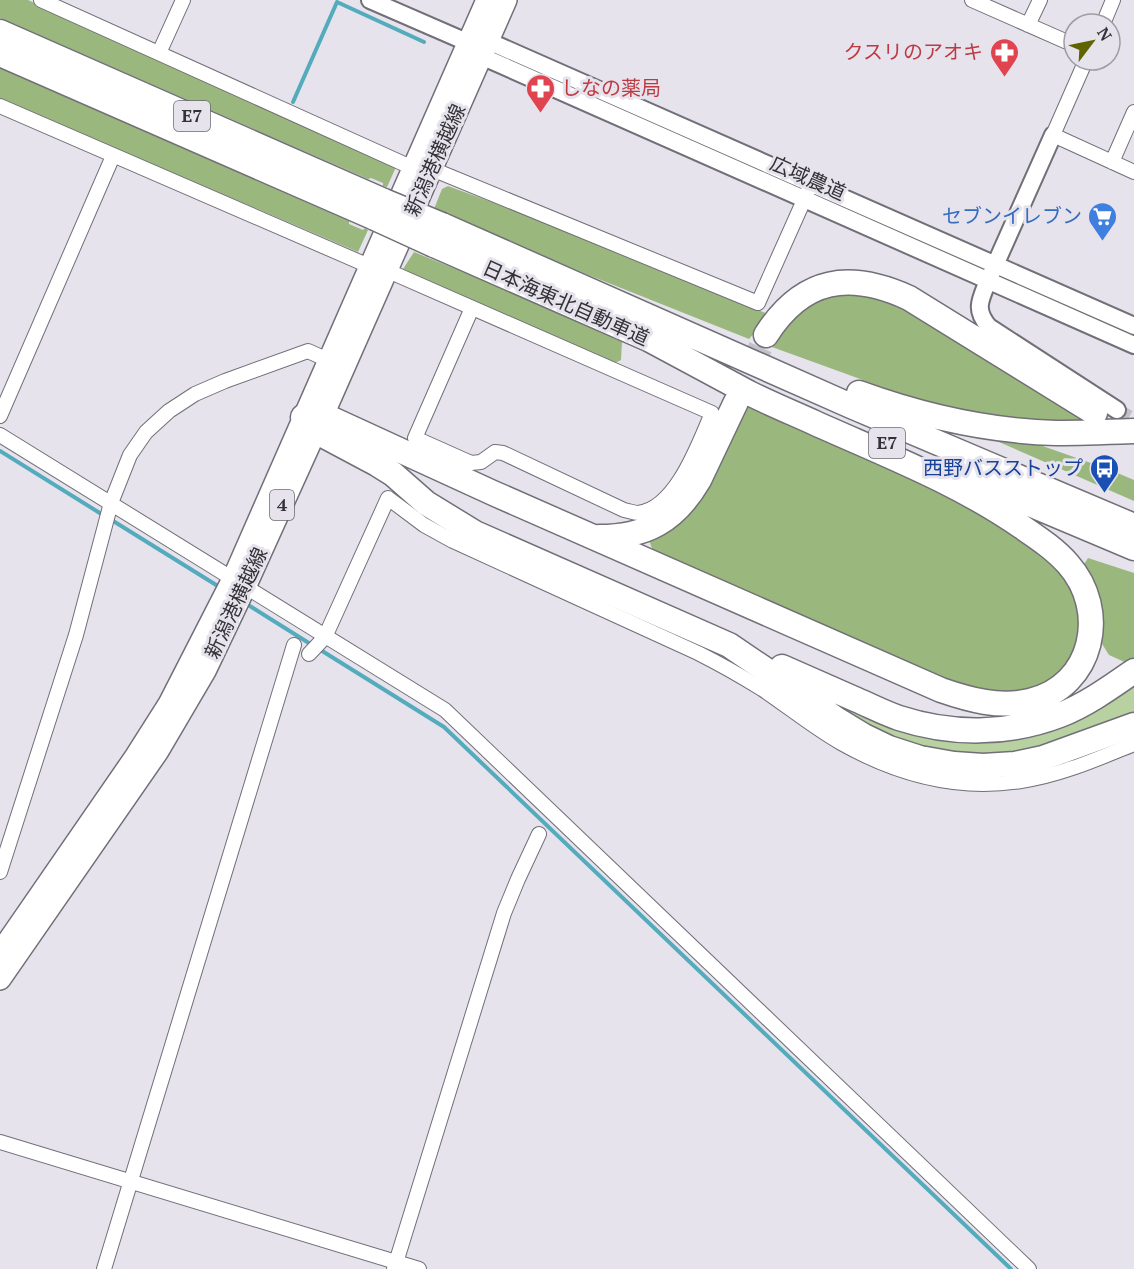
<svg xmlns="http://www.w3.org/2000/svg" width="1134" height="1269" font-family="'PT Serif','Noto Sans JP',serif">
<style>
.green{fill:#b8d1a1}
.forest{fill:#9ab87d}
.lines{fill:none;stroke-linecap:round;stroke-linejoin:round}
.stream{stroke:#53abbc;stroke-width:4}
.minor-tunnel{stroke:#c2c0c8;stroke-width:14;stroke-dasharray:14 7;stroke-linecap:butt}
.motorway-tunnel{stroke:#c2c0c8;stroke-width:24;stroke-dasharray:24 12;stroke-linecap:butt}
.minor-casing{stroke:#716f77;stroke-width:16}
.tertiary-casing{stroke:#716f77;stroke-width:20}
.primary-casing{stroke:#716f77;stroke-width:24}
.motorway-casing{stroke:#716f77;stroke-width:27}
.minor{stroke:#fff;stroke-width:14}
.tertiary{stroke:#fff;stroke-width:16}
.primary{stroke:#fff;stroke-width:21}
.motorway{stroke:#fff;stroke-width:24}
.motorway-bridge-casing{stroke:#716f77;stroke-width:27;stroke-linecap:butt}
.motorway-bridge{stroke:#fff;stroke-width:24}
.labels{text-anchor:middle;stroke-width:6;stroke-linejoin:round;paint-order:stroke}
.shield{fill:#e6e3ed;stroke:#69676d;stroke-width:1.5}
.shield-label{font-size:18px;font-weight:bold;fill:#333236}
.health-label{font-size:20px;fill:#be3a42;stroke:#e6e3ed;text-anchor:end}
.street-label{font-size:20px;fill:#333236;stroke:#e6e3ed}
.shop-label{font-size:20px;fill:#366cbe;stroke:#e6e3ed;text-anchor:end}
.transit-label{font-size:20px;fill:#164399;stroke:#e6e3ed;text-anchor:end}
</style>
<rect width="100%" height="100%" fill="#e6e3ed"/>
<!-- green -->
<path class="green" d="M 1134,677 L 1134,721 L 1008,759 L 908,750 L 815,693 L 964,738 Z"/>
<!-- forest -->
<path class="forest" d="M 0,0 L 28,0 L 396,167 L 387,187 L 383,186 L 383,183 L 371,178 L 368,179 L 0,18 Z
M 0,68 L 349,221 L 349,224 L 363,230 L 365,228 L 368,230 L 358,252 L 0,99 Z
M 448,186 L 593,239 L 770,315 L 749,339 L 591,276 L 434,209 L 442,189 Z
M 414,252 L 495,285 L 622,342 L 621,360 L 611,365 L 430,285 L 403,269 Z
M 866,292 L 902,302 L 1094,425 L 1077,425 L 980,415 L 932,403 L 885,388 L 772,347 C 786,326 800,304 824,295 C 833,291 856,292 866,292 Z
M 744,403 L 872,458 L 1012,529 L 1067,576 L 1080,606 L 1082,631 L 1064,674 L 1017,697 L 979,694 L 654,554 L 649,540 Z
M 1002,435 L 1017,437 L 1108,469 L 1134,480 L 1134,501 L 999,442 Z
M 1088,558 L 1134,573 L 1134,661 L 1129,664 L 1109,655 L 1099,639 L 1081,569 Z"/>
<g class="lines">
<!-- stream -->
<path class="stream" d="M 293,102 L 337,2 L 424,42
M 0,451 L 103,515
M 110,519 L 221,588
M 245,603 L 312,645
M 319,649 L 444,727 L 1011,1269"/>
<!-- minor-tunnel -->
<path class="minor-tunnel" d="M 1117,410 L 1134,420"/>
<!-- motorway-tunnel -->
<path class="motorway-tunnel" d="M 736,402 L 766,335"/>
<defs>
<path id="minor" d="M 41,0 L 413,168
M 972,0 L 1074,45
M 1103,24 L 1113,0
M 1028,25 L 1040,0
M 159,53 L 183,0
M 1086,60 L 1053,135 L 1134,172
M 0,106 L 369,266
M 1112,162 L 1134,112
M 432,169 L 758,303 L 808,191
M 386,270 L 712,413 C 699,443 676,509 638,513 C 634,513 629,511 624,510 L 503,453 L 495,452 L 481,462 L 471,463 L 415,438 L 472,308
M 0,416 L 113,156
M 0,435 L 445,710 L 1029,1269
M 309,654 L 325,637 L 388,498 L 424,525 L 453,541 L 698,653 C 720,664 741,676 762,689 C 789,707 813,727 841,743 C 896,774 958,791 1021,781 C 1061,775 1097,759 1134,744
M 0,872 L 76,635 L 111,503 L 130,455 L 146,432 L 169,411 L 195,394 L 225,381 L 308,351 L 328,360
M 0,1142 L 419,1269
M 104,1269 L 294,645
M 394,1269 L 504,913 L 518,879 L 539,834"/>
<path id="tertiary" d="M 370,0 L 469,43 L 481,56 L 1134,345
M 476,42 L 488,41 L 1134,326
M 1053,135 L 988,281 C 980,300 974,310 989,327 L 1117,410"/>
<path id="primary" d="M 0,953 L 136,756 L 169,704 L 233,579 L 487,0
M 0,979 L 158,751 L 205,671 L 245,587 L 323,415 L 506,0"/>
<path id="motorway" d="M 0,32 L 384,201
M 0,54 L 375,218
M 442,225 L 851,406 L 1134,526
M 434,245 L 655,342
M 641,335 C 677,354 713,374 749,393 C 771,404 793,413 815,423 C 886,455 959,483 1022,527 C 1038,538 1055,549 1068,564 C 1109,610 1094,686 1030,701 C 999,708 970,700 941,690 L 493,493 L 323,415 L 303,417 L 315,431 L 377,464 L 393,474 L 426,503 L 475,533 L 729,645 L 794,689 L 836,719 L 864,736 L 889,748 L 920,758 L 954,764 L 983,766 L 1015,764 L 1043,758 L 1134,725
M 766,335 C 803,277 850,271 909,298 L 1095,413
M 859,393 C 922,416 988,431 1056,433 C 1082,433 1108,432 1134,431
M 968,478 L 1134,548
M 599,537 C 646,537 675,521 699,480 L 736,402
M 782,667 C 807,678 832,689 857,700 C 871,706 884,713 899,718 C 951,735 1008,735 1060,715 C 1086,705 1111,687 1134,671"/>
</defs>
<!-- minor casing -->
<use href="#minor" class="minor-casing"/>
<!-- tertiary casing -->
<use href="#tertiary" class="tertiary-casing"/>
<!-- primary casing -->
<use href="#primary" class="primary-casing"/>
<!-- motorway casing -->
<use href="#motorway" class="motorway-casing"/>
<!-- minor -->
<use href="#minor" class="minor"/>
<!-- tertiary -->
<use href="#tertiary" class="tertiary"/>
<!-- primary -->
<use href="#primary" class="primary"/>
<!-- motorway -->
<use href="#motorway" class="motorway"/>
<defs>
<path id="motorway-bridge" d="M 384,201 L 442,225
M 375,218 L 434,245"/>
</defs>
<!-- motorway-bridge casing -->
<use href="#motorway-bridge" class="motorway-bridge-casing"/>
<!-- motorway-bridge -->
<use href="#motorway-bridge" class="motorway-bridge"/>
</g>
<!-- icons -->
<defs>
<symbol id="pharmacy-pin" viewBox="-11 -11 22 30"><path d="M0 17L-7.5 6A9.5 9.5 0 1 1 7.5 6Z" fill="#e0444e" stroke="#e6e3ed"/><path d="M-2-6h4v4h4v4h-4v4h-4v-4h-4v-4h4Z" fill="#fff"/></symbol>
<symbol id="supermarket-pin" viewBox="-11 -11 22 30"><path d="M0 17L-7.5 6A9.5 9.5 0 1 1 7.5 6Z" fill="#3f7fe0" stroke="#e6e3ed"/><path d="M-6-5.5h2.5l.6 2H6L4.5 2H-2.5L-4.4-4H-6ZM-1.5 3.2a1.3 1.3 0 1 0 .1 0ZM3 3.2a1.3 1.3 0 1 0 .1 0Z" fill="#fff"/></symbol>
<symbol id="bus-pin" viewBox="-11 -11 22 30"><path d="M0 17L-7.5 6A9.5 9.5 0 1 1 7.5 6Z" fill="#1a4fb4" stroke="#e6e3ed"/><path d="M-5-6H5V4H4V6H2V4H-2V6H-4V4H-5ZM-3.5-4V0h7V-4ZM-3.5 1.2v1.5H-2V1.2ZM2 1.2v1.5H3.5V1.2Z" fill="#fff"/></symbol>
</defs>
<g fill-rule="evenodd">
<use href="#pharmacy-pin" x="988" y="36" width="33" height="45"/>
<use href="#pharmacy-pin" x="524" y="72" width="33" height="45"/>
<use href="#supermarket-pin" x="1086" y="200" width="33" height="45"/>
<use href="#bus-pin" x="1088" y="452" width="33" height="45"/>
</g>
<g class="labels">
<!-- shield labels -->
<g class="shield">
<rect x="174" y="101" width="36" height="30" rx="4.5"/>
<rect x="869" y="428" width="36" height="30" rx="4.5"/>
<rect x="270" y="490" width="24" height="30" rx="4.5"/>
</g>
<g class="shield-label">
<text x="192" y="122">E7</text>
<text x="887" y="449">E7</text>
<text x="282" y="511">4</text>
</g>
<!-- health labels -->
<g class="health-label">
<text x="983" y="59">クスリのアオキ</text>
<text x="561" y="95" text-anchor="start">しなの薬局</text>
</g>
<!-- street labels -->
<g class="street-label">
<text transform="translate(435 160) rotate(-66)" y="7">新潟港横越線</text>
<text transform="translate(808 178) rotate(24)" y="7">広域農道</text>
<text transform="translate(566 303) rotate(24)" y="7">日本海東北自動車道</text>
<text transform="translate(236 603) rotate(-65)" y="7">新潟港横越線</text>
</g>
<!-- shop labels -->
<g class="shop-label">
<text x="1082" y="223">セブンイレブン</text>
</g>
<!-- transit labels -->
<g class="transit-label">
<text x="1083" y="475">西野バスストップ</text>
</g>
</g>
<!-- north arrow -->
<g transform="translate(1092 42) rotate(58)"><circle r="28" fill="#e6e3ed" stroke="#9e9ca4" stroke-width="1.5"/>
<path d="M0-4.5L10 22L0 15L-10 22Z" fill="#606400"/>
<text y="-9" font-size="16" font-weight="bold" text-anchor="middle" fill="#333236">N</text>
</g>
</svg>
